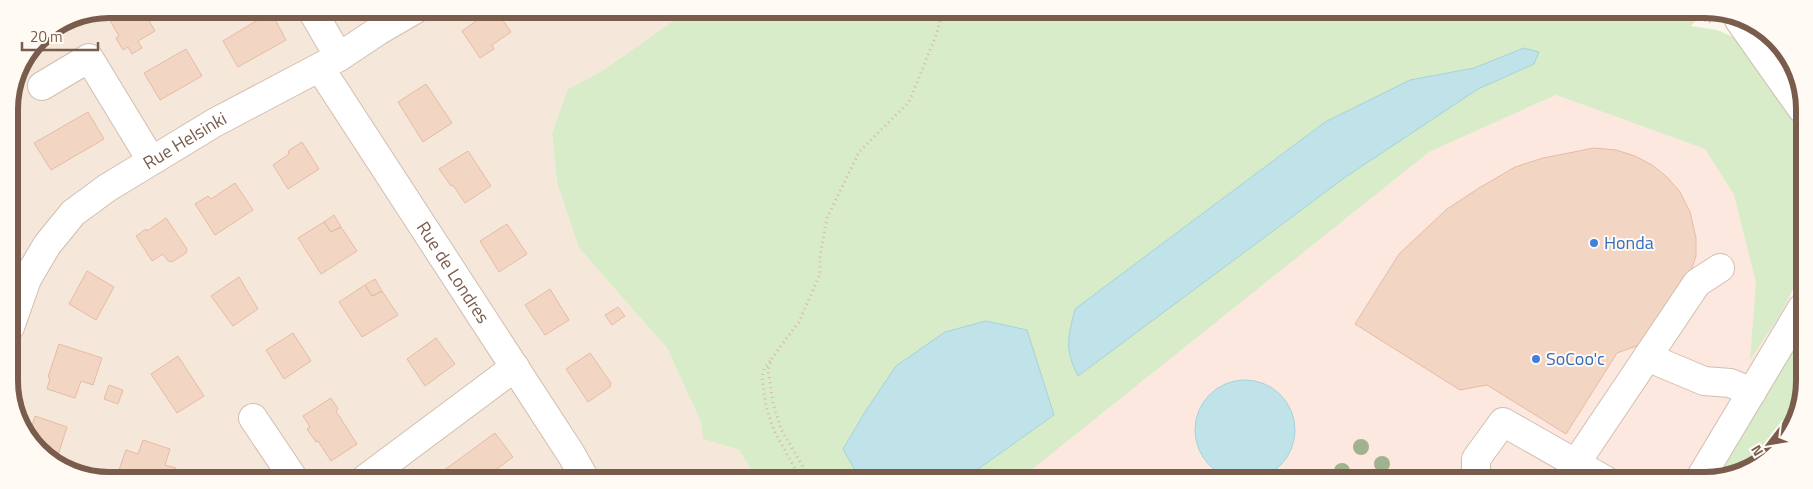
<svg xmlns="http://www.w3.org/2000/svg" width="1813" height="489" font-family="'Titillium Web',sans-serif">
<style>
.residential{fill:#f5e8da}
.commercial{fill:#fde8e0}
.green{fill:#d8ecc9}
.water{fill:#bfe3e8;stroke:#a5d3da}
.building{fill:#f3d5c3;stroke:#e6bba3}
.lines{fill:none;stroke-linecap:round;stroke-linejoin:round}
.minor-casing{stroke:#d1beb0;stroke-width:30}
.path{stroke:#d9b8a5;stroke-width:3;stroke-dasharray:1 4;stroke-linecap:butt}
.minor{stroke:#fff;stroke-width:28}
.tree{fill:#a0b28e}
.shop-dot{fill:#3f7fe0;stroke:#fffaf3;stroke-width:2}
.labels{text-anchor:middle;stroke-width:4;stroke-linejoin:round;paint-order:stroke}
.street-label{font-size:18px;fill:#7a5c4d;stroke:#fffaf3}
.shop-label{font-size:18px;fill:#366cbe;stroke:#fffaf3;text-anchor:start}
.rim{fill:none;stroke:#7a5c4d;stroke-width:6}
</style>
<rect width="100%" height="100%" fill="#fdf6ec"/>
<!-- residential -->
<path class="residential" d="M 108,9 L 690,9 L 602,71 L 568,89 L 552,133 L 557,183 L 579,248 L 667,348 L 701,422 L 703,439 L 739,450 L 757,479 L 89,478 L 38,451 L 11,400 L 9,102 L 16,70 L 38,38 L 70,16 Z"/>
<!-- commercial -->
<path class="commercial" d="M 1556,95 L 1705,149 L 1783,271 L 1802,328 L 1802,400 L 1770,456 L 1711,480 L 1020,479 L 1429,152 Z"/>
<!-- green -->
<path class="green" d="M 690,9 L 1703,11 L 1691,26 L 1717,30 L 1740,40 L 1798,128 L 1802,139 L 1802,202 L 1793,232 L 1793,257 L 1797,281 L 1782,312 L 1750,360 L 1756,282 L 1734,195 L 1705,149 L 1556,95 L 1429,152 L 1020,479 L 757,479 L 739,450 L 703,439 L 701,422 L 667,348 L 579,248 L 557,183 L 552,133 L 568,89 L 602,71 Z
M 1802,324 L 1802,400 L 1770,456 L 1715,478 Z"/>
<!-- water -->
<path class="water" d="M 1524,48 L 1539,52 L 1534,64 L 1478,89 L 1347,176 L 1078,376 C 1064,348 1068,338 1075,309 L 1325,122 L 1410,80 L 1474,68 Z
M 986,321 L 1027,330 L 1054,415 L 964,479 L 860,479 L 843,449 L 865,412 L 896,366 L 945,332 Z
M1195 430a50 50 0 1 1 100 0a50 50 0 1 1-100 0Z"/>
<!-- building -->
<path class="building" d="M 108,9 L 142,9 L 155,31 L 138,41 L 142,48 L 132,54 L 128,47 L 123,50 L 116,38 L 119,36 L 104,10 Z
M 493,9 L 495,9 L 511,32 L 492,45 L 494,49 L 480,58 L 462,31 Z
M 544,9 L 562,9 L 550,18 Z
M 271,12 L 286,40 L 238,67 L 223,41 Z
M 186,49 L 202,76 L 160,100 L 144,73 Z
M 426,84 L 452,123 L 423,142 L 398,102 Z
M 88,112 L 104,139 L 51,170 L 34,143 Z
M 302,142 L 319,169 L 288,189 L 273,165 L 289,154 L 288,151 Z
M 1594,148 L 1616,150 L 1635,156 L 1652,165 L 1667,177 L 1680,192 L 1690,212 L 1696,238 L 1696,256 L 1682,297 L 1639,345 L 1617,353 L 1566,434 L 1487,385 L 1460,390 L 1355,324 L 1399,254 L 1447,209 L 1479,188 L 1515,167 L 1543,158 Z
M 468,151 L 491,186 L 465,203 L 453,185 L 451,186 L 439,169 Z
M 235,183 L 253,210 L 215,235 L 195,204 L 208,196 L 211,199 Z
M 334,215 L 341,227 L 331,232 L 324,222 Z
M 166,218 L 187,249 L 186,253 L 172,262 L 168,261 L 163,254 L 152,261 L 136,236 L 146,229 L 147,231 Z
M 324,222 L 331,232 L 341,227 L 357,251 L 321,274 L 298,238 Z
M 507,224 L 527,254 L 499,272 L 480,241 Z
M 87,271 L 114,287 L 96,320 L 69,304 Z
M 239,277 L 258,309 L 233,326 L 211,296 Z
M 375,279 L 382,291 L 372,296 L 365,285 Z
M 365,285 L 372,296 L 382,291 L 398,315 L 362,337 L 339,302 Z
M 550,289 L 569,320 L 545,335 L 525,305 Z
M 618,307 L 625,316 L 612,325 L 605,315 Z
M 293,333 L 311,361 L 284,379 L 266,350 Z
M 436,338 L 455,364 L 425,386 L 407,359 Z
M 59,344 L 102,358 L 93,385 L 81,381 L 75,398 L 47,389 L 50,378 L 48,377 Z
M 590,353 L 611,383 L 610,387 L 588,402 L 566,369 Z
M 178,356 L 204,396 L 177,413 L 151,374 Z
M 109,385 L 123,390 L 118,404 L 104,399 Z
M 331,398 L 338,409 L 336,411 L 357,444 L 331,461 L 318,441 L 316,442 L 307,429 L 310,427 L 303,416 Z
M 35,416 L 67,427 L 56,461 L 38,451 L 29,435 Z
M 495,433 L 513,457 L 489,475 L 491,477 L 489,479 L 432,479 Z
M 143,440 L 170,449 L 165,465 L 176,468 L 172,478 L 116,478 L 126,450 L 138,454 Z"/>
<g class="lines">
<defs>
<g id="minor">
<path d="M 311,9 L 339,57"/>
<path d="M 1739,20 L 1802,109"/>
<path id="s1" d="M 320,68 L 571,454 L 585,479"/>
<path d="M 42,86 L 89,58 L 151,160"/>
<path id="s2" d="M 10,327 L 27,279 L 47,245 L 73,213 L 107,188 L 214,123 L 339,57 L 378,31 L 416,9"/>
<path d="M 1647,357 L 1704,381 L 1730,383 L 1752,392"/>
<path d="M 253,418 L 294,479"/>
<path d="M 1576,463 L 1697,283 L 1720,268"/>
<path d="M 365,479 L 515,367"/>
<path d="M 1476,480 L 1476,459 L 1503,422 L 1605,480"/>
<path d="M 1699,480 L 1802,308"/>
</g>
</defs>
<!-- minor casing -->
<use href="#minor" class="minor-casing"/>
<!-- path -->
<path class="path" d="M 1676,11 L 1713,23
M 770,361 L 764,369 L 762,377 L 766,406 L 774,431 L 801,479
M 810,479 L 781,429 L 773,403 L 768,370 L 772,358 L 799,322 L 820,274 L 820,256 L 827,218 L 859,152 L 909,102 L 937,33 L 942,10"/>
<!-- minor -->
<use href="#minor" class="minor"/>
</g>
<!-- trees -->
<g class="tree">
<circle cx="1361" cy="447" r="8"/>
<circle cx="1382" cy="464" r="8"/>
<circle cx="1342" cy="471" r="8"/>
</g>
<!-- markers -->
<g class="shop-dot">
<circle cx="1594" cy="243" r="5"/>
<circle cx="1536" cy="359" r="5"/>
</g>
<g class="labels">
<!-- street labels -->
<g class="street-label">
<text dy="6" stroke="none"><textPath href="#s2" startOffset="265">Rue Helsinki</textPath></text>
<text dy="6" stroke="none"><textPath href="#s1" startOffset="244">Rue de Londres</textPath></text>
</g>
<!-- shop labels -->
<g class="shop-label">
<text x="1604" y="249">Honda</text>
<text x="1546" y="365">SoCoo'c</text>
</g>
</g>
<!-- crop -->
<path d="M0 0H1813V489H0ZM109 18H1705A91 91 0 0 1 1796 109V381A91 91 0 0 1 1705 472H109A91 91 0 0 1 18 381V109A91 91 0 0 1 109 18Z" fill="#fffaf3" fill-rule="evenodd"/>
<path class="rim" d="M109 18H1705A91 91 0 0 1 1796 109V381A91 91 0 0 1 1705 472H109A91 91 0 0 1 18 381V109A91 91 0 0 1 109 18Z"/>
<!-- north arrow -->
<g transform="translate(1768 444) rotate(239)" stroke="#fffaf3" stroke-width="4" paint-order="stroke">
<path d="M0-4L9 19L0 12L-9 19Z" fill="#7a5c4d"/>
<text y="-8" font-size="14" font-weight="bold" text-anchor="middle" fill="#7a5c4d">N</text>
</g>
<!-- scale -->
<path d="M22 42v8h76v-8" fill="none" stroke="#7a5c4d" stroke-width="2.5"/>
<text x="30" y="42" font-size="15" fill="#7a5c4d" stroke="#fffaf3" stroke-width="4" paint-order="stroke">20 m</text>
</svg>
